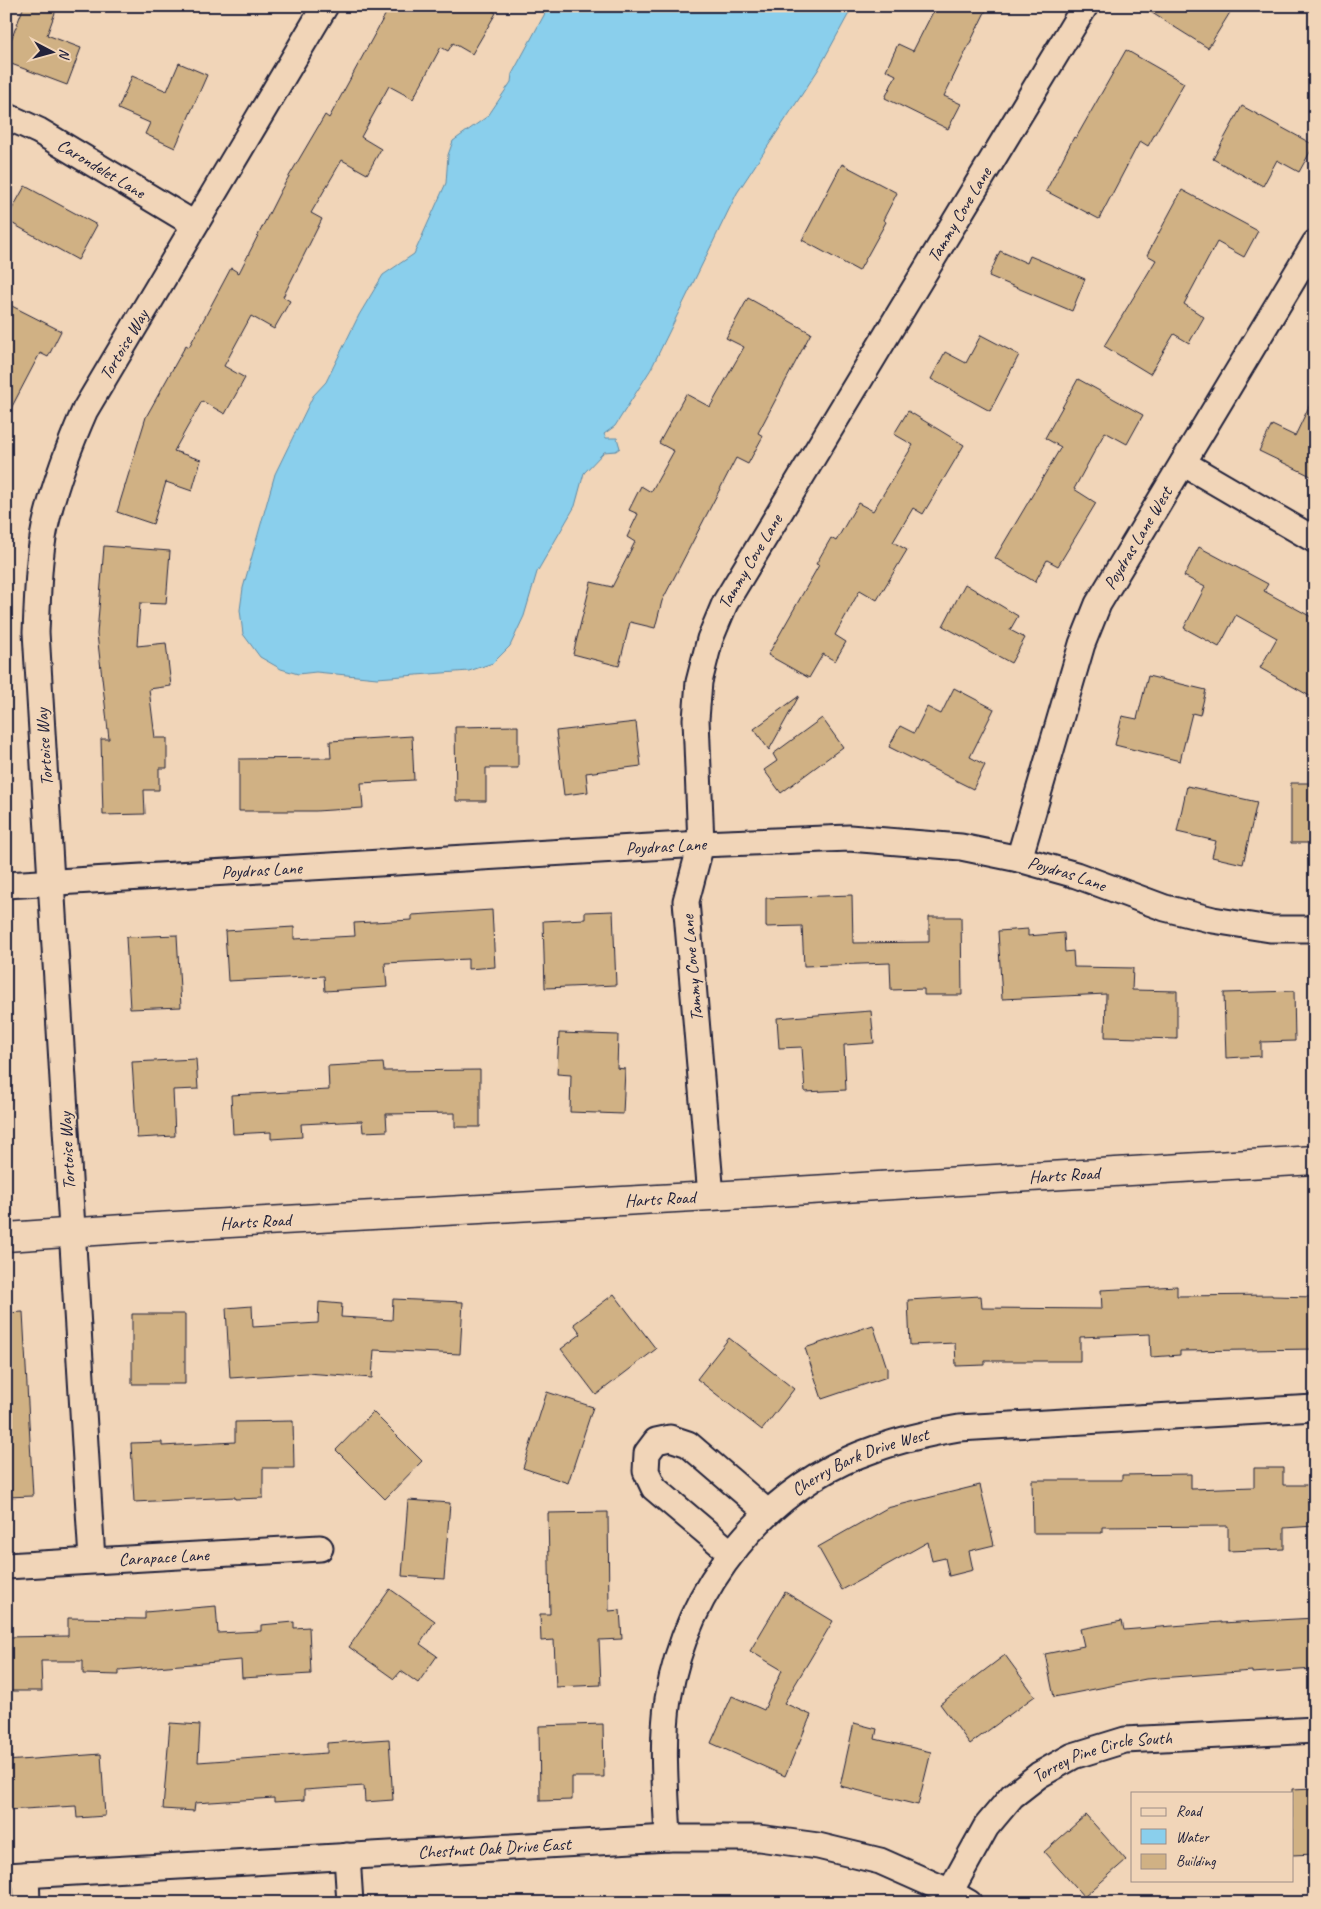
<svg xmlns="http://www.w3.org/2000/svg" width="1321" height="1909" font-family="Caveat,sans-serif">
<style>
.water{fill:#8acfec;stroke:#608aa5}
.building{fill:#d0b184;stroke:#22223b}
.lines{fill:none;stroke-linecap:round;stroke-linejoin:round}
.street-casing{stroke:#22223b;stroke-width:29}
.secondary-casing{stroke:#22223b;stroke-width:31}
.street{stroke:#f1d5b8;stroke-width:25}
.secondary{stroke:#f1d5b8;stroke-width:28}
.labels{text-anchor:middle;stroke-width:4;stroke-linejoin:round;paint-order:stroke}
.street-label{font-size:18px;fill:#22223b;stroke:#f1d5b8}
</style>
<rect width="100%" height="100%" fill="#f1d5b8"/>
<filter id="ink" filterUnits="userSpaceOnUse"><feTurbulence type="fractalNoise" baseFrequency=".02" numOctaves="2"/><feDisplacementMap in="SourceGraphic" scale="10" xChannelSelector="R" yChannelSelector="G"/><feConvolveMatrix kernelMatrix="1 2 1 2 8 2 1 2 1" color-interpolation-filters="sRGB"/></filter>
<g filter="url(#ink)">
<!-- water -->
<path class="water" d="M 549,6 L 853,6 L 818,70 L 737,193 L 651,369 L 615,426 L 604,434 L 606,438 L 617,438 L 620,448 L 616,451 L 604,452 L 584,473 L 575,506 L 537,572 L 524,616 L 510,646 L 493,663 L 469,671 L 377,678 L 316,672 L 298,674 L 281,669 L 260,657 L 243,634 L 240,610 L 243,588 L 275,474 L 313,396 L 326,382 L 359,315 L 383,275 L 414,254 L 446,183 L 448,155 L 453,141 L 488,116 L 511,82 L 512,74 Z"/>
<!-- building -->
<path class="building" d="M 24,6 L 45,6 L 56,10 L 47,35 L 81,48 L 67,85 L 6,62 L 6,53 Z
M 390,6 L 485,6 L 496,13 L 472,54 L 453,43 L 448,51 L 441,47 L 413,99 L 389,86 L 361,137 L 381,149 L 367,174 L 342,160 L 311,213 L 322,219 L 283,297 L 290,301 L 274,329 L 251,316 L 224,366 L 245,378 L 225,414 L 202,401 L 174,451 L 201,460 L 192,491 L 166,482 L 153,524 L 117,512 L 146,417 L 186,345 L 189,347 L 231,268 L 239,273 L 281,190 L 325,115 L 329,118 Z
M 936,6 L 988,6 L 944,96 L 961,104 L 948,129 L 885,98 L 896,75 L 886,70 L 898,44 L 913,51 Z
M 1141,6 L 1234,6 L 1208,48 Z
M 1126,50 L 1184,83 L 1148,146 L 1140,141 L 1099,219 L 1046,191 L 1074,137 L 1076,138 Z
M 179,63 L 207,75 L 175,148 L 145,134 L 150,123 L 118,109 L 132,76 L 167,91 Z
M 1242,106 L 1314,145 L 1299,172 L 1277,160 L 1263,186 L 1213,159 Z
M 842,164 L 897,193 L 883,220 L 886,222 L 859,271 L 802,240 Z
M 25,186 L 97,225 L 78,260 L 6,220 Z
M 1182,190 L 1258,231 L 1244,257 L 1217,242 L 1184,304 L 1204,317 L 1189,343 L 1174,334 L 1150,374 L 1104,346 L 1156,260 L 1147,255 Z
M 1000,251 L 1027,263 L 1030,256 L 1085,279 L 1072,311 L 989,276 Z
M 748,298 L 811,333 L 758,433 L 763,436 L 748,464 L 736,458 L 662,601 L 655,628 L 630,622 L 619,666 L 573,654 L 591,582 L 612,587 L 635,542 L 627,537 L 638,514 L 629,510 L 641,486 L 651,492 L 674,451 L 659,443 L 686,394 L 710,407 L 744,347 L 726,338 Z
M 6,303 L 61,331 L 48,357 L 40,353 L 6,418 Z
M 981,335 L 1019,355 L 990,411 L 931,379 L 945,352 L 966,363 Z
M 1078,379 L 1143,415 L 1127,444 L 1105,432 L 1074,489 L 1096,503 L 1058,566 L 1047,560 L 1035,582 L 995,558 L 1061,447 L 1045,438 Z
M 1315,394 L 1315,478 L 1259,451 L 1272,425 L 1295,436 Z
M 908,411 L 964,445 L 923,514 L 913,508 L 893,542 L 907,550 L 877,600 L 860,590 L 835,635 L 846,642 L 835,661 L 823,654 L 809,678 L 768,655 L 819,565 L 816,564 L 831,538 L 836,541 L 858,503 L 873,511 L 913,445 L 894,434 Z
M 104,546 L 170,551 L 166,604 L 140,603 L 137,646 L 166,643 L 171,686 L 149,689 L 155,738 L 167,738 L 167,768 L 159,768 L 159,790 L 144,790 L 145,814 L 103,815 L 101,739 L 109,739 L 97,634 Z
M 1199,547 L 1268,584 L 1264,591 L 1315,619 L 1315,699 L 1260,668 L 1277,638 L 1236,615 L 1219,647 L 1184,628 L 1205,587 L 1184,576 Z
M 965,584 L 1018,616 L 1010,630 L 1025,638 L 1011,663 L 943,626 Z
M 1148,676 L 1206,690 L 1200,715 L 1192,713 L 1180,761 L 1115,745 L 1122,716 L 1137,719 Z
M 954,688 L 994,709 L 970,757 L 985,765 L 973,789 L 889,747 L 900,726 L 914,733 L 927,707 L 941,714 Z
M 799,696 L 769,750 L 754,729 Z
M 822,718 L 843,747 L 781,793 L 764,770 L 777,761 L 773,754 Z
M 636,722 L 641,766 L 586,773 L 588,792 L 564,795 L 556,731 Z
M 518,726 L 518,768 L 486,768 L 486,801 L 456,801 L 455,727 Z
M 412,736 L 414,780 L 361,783 L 363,808 L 316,811 L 239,811 L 239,759 L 331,758 L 330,741 Z
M 1291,783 L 1315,783 L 1315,843 L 1291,843 Z
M 1187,786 L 1257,802 L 1243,864 L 1212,857 L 1216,841 L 1177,832 Z
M 852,895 L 853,943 L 929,942 L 929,917 L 961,917 L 962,995 L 924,995 L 924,989 L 891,990 L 890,963 L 804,966 L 802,926 L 766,927 L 766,898 Z
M 492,910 L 495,967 L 468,969 L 468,959 L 385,963 L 387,987 L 325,991 L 324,976 L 228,981 L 225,931 L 294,927 L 294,939 L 355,936 L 354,923 L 412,920 L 412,915 Z
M 613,911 L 616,985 L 545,988 L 543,921 L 585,919 L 585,912 Z
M 1028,929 L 1028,936 L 1064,933 L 1065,952 L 1073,951 L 1074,967 L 1133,968 L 1132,990 L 1177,991 L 1177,1039 L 1105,1037 L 1106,994 L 1002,999 L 998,931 Z
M 177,935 L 181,1007 L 130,1009 L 126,937 Z
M 1294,991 L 1295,1041 L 1261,1042 L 1261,1056 L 1226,1058 L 1224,993 Z
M 871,1011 L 874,1043 L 844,1045 L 846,1090 L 805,1092 L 802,1047 L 779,1048 L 777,1018 Z
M 559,1033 L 618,1035 L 617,1068 L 625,1069 L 623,1114 L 570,1112 L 571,1075 L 557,1074 Z
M 196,1059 L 198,1089 L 173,1090 L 175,1136 L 137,1138 L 132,1062 Z
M 383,1063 L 384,1071 L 480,1070 L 480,1127 L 455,1127 L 455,1113 L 386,1114 L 387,1131 L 363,1132 L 362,1121 L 301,1124 L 302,1137 L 271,1139 L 271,1132 L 233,1134 L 231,1095 L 329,1090 L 328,1066 Z
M 1177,1286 L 1177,1296 L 1272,1295 L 1272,1296 L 1315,1297 L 1315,1349 L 1180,1351 L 1180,1355 L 1151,1357 L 1150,1334 L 1080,1337 L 1080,1361 L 985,1361 L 985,1365 L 956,1366 L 955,1343 L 910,1345 L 908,1300 L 981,1296 L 982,1308 L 1102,1309 L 1101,1290 Z
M 614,1294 L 656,1349 L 596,1395 L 561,1349 L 581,1334 L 574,1324 Z
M 393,1299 L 463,1302 L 460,1354 L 374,1350 L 372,1378 L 307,1373 L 230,1378 L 226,1308 L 252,1306 L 253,1327 L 318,1323 L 319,1302 L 342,1304 L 341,1317 L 392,1320 Z
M 23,1312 L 33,1496 L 6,1497 L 6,1313 Z
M 132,1314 L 185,1314 L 185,1384 L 132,1384 Z
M 873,1325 L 887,1368 L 887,1377 L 822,1399 L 805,1348 Z
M 729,1338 L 794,1389 L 762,1430 L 697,1379 Z
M 547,1392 L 593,1407 L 568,1483 L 523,1468 Z
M 373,1412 L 422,1461 L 385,1499 L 336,1450 Z
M 293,1421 L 294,1468 L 263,1468 L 263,1498 L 235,1499 L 235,1497 L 134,1502 L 131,1443 L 162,1442 L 162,1446 L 235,1442 L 235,1422 Z
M 1254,1468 L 1283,1468 L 1283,1485 L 1315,1485 L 1315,1526 L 1284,1528 L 1284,1549 L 1228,1551 L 1228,1526 L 1102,1527 L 1102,1533 L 1033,1533 L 1032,1480 L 1122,1480 L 1122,1475 L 1191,1474 L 1191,1489 L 1254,1487 Z
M 980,1485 L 994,1545 L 969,1551 L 973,1570 L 949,1576 L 945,1558 L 932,1561 L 928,1542 L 842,1590 L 818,1547 L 887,1508 Z
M 408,1500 L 450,1503 L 444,1579 L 402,1576 Z
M 608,1512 L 609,1611 L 620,1610 L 622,1639 L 599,1640 L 601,1685 L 556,1687 L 554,1640 L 541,1641 L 540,1614 L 550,1614 L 548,1513 Z
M 390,1589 L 435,1621 L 420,1644 L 437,1656 L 418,1683 L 401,1671 L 394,1679 L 349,1647 Z
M 785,1592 L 833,1621 L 784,1703 L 811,1715 L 785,1776 L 711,1743 L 732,1696 L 764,1710 L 782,1670 L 750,1651 Z
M 216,1606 L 218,1633 L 261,1631 L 261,1625 L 294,1622 L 294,1628 L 309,1627 L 311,1674 L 242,1678 L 241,1660 L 119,1670 L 119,1675 L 83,1674 L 83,1661 L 41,1661 L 42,1691 L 6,1691 L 6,1637 L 68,1636 L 68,1618 L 145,1619 L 145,1612 Z
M 1315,1618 L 1315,1669 L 1252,1673 L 1252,1671 L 1146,1679 L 1054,1697 L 1045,1654 L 1084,1646 L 1080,1629 L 1122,1621 L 1124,1630 L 1221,1622 L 1221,1623 Z
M 1005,1655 L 1035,1696 L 970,1744 L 940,1704 Z
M 170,1723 L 200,1725 L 198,1762 L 327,1753 L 327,1743 L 389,1739 L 393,1800 L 365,1802 L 364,1786 L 304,1790 L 304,1800 L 274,1802 L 274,1798 L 195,1803 L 194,1811 L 163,1809 Z
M 854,1723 L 877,1729 L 875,1739 L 931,1752 L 918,1805 L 840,1786 Z
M 603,1724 L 604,1777 L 572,1777 L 572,1800 L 540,1801 L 539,1726 Z
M 101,1754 L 105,1816 L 77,1818 L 76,1806 L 6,1810 L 6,1761 Z
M 1314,1788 L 1315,1854 L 1292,1855 L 1292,1789 Z
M 1086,1815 L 1126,1860 L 1084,1897 L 1044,1852 Z"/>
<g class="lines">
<defs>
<g id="street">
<path id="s1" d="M 6,116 L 39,131 L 194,224"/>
<path d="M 1183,463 L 1315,540"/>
<path id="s2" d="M 1019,859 L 1082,644 L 1098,604 L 1315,243"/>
<path id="s3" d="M 6,885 L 701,844 L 849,838 L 961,847 L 1019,859 L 1076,875 L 1165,908 L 1213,920 L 1270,929 L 1315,929"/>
<path id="s4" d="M 711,1196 L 686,901 L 701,844 L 696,719 L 699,682 L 710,639 L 725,603 L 1085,6"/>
<path d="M 731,1553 L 654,1488 L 646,1471 L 647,1453 L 656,1441 L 670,1438 L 688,1444 L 767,1512"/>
<path id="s5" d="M 92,1560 L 36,632 C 38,593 38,552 48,514 C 57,478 70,444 85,410 L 325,6"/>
<path id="s6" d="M 6,1566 L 320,1548"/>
<path id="s7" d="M 668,1838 C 666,1792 661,1745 668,1699 C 687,1586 766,1486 875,1449 C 902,1439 930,1433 959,1428 L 1315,1408"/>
<path d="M 347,1856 L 350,1903"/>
<path d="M 26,1875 L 27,1903"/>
<path id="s8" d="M 6,1876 L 668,1838 L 759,1838 L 818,1846 L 880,1861 L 950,1892 L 969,1903"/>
<path id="s9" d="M 950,1892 L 986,1827 L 1012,1796 L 1039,1775 L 1073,1756 L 1125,1740 L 1315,1730"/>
</g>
<g id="secondary">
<path id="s10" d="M 6,1237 L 139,1228 L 711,1196 L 1315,1160"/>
</g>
</defs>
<!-- street casing -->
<use href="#street" class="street-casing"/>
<!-- secondary casing -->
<use href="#secondary" class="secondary-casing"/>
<!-- street -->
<use href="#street" class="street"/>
<!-- secondary -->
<use href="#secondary" class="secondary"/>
</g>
</g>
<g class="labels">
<!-- street labels -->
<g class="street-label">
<text dy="6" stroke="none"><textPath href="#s1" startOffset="109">Carondelet Lane</textPath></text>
<text dy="6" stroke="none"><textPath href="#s4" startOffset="1054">Tammy Cove Lane</textPath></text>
<text dy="6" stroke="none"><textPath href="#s5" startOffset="1235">Tortoise Way</textPath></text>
<text dy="6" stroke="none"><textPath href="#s2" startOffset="344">Poydras Lane West</textPath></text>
<text dy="6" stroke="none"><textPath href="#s4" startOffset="649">Tammy Cove Lane</textPath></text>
<text transform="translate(44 747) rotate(-94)" y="6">Tortoise Way</text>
<text dy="6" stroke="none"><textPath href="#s3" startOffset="661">Poydras Lane</textPath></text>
<text dy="6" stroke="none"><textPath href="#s3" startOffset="256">Poydras Lane</textPath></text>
<text dy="6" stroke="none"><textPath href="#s3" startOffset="1066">Poydras Lane</textPath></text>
<text transform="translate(692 968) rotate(-95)" y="6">Tammy Cove Lane</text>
<text transform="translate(67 1151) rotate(-93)" y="6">Tortoise Way</text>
<text dy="6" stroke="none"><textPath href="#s10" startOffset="1060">Harts Road</textPath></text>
<text dy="6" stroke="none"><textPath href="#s10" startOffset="655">Harts Road</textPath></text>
<text dy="6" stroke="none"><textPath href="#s10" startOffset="250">Harts Road</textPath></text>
<text dy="6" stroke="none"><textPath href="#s7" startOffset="461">Cherry Bark Drive West</textPath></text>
<text dy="6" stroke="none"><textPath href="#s6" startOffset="158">Carapace Lane</textPath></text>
<text dy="6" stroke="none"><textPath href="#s9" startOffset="216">Torrey Pine Circle South</textPath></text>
<text dy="6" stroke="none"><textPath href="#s8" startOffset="489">Chestnut Oak Drive East</textPath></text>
</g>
</g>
<!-- margin -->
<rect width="1321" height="1909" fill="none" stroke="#f1d5b8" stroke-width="25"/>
<rect x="12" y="12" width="1296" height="1884" fill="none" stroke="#22223b" stroke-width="2" filter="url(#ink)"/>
<!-- legend -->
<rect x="1131" y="1792" width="162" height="90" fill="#f1d5b8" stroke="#9e8d86"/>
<rect x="1141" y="1808" width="25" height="8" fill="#f1d5b8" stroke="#9e8d86"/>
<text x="1176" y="1816" font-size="15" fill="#22223b">Road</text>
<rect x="1141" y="1829" width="25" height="15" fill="#8acfec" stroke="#9e8d86"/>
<text x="1176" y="1842" font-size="15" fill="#22223b">Water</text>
<rect x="1141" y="1854" width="25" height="15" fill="#d0b184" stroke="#9e8d86"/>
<text x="1176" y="1866" font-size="15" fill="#22223b">Building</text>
<!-- north arrow -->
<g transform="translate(52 52) rotate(96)" stroke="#f1d5b8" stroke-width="4" paint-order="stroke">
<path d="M0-4L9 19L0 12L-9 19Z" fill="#22223b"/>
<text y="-8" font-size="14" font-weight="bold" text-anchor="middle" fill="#22223b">N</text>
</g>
</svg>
